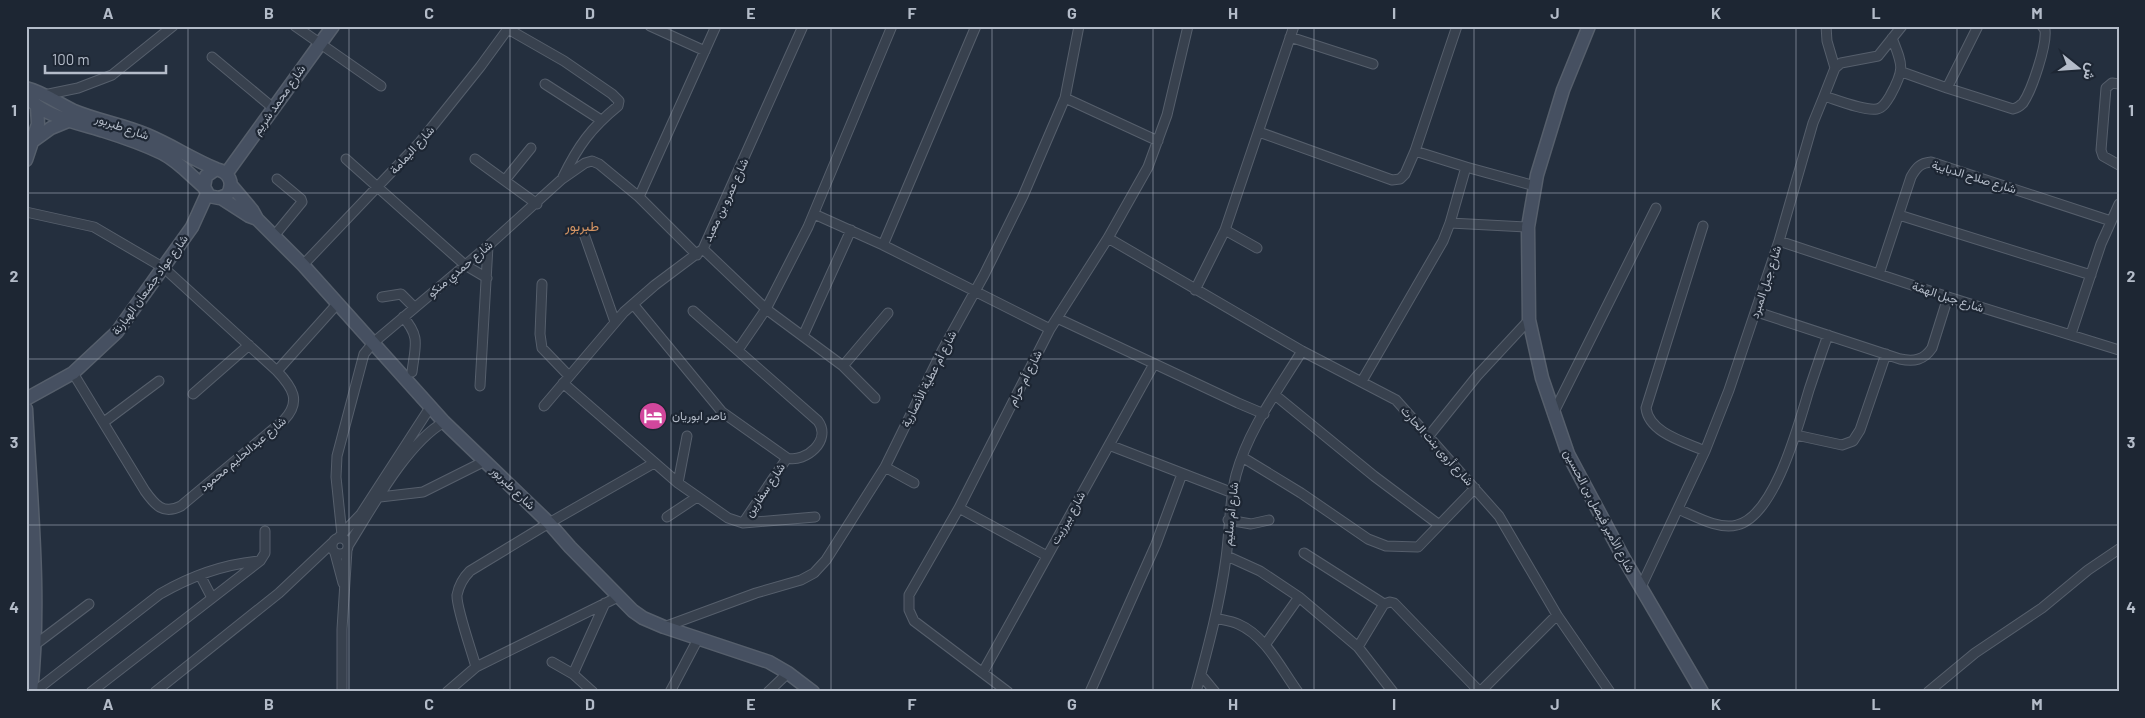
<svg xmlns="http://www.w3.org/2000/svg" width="2145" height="718" font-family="Barlow,Vazirmatn,sans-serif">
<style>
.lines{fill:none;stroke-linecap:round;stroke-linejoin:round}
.street-casing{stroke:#565f6c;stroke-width:11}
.secondary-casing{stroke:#565f6c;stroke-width:15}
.street{stroke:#38414e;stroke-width:9}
.secondary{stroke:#465061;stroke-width:12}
.grid{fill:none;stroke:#b4bcc9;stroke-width:1;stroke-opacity:0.55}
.labels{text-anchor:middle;stroke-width:4.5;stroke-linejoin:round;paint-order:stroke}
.street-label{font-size:12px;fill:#b4bcc9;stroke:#1d2633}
.poi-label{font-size:12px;fill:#b4bcc9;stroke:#1d2633;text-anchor:start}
.neighbourhood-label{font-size:14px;fill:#d59563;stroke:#1d2633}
.neatline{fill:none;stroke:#b4bcc9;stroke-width:2}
.grid-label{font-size:16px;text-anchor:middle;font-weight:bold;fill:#b4bcc9}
</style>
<rect width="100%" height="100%" fill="#242f3e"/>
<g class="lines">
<defs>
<path id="street" d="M 295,26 L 381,86
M 650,26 L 705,51
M 1826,26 L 1827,41 L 1835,68
M 1978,26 L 1947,88 L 2013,109 C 2017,108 2020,106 2023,103 C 2032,90 2047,45 2045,30 L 2042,26
M 508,29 L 564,61 L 612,94 L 619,101 L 618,106 C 591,128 578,146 563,177
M 1290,37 L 1373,64
M 212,57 L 272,107
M 1902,72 L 1947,88
M 545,84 L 601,120
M 2119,84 L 2112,83 L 2106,88 L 2101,150 L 2103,156 L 2119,165
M 44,95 L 78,88 L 112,75 L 173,26
M 1824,96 L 1835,68 L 1841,63 L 1878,56 L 1902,26
M 1065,98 L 1158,141
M 1259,132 L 1392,180 L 1400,179 L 1405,174 L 1415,151 L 1457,26
M 346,159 L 465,265 L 487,278
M 475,159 L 537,204
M 1466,167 L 1535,186
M 505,180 L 531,148
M 639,197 L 716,26
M 26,212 L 94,227 L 164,268 L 277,371 C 292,387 302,401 284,420 L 181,506 C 163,515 155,505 145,491 L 73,373
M 814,214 L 883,245 L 1050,329
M 1899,215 L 2091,275
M 1450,223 L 1528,227
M 1703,226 L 1646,408 C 1649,433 1685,442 1705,451
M 1225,230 L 1257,248
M 583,231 L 615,322
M 274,236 L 302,202 L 301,199 L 277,179
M 1108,238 L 1302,351 L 1396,400 L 1499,516 L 1557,615 L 1610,692
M 1779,241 L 1948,297 L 2119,350
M 883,245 L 976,26
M 703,249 L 766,309 L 843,366 L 875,398
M 303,265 L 420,142 L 480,67 L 510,26
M 1879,274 L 1911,177 C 1916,168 1920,163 1931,162 L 2111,221
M 542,284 L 540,334 L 542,348 L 569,376
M 1195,290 L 1225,230 L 1294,26
M 382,297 L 401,294 L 414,307
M 633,304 L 722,412 L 787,458 C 806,463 832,440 818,421 L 693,311
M 1757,312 L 1900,359 C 1914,362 1924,360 1932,348 L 1948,297
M 403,317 C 421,337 415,346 412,372
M 1057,318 L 1238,403 L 1264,414
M 2071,334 L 2101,244 L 2119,204
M 803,336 L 851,230
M 738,350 L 766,309 L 808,227 L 892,26
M 843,366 L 888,313
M 277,371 L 338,303
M 1362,381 L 1443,241 L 1450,223 L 1466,167 L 1415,151
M 563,383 L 678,483 L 728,518 L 743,523 L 815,517
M 480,386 L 488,246
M 193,394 L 249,345
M 1275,395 L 1374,476 L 1438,524
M 544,406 L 624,312 L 655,285 L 703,249 L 803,26
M 1553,414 L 1656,208
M 104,422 L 159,381
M 1796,435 L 1842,445 L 1853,441 L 1860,430 L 1886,354
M 1428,437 L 1477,376 L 1529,320
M 1109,445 L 1233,493
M 1242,457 L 1301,493 L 1368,539 L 1386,546 L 1418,547 L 1475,488
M 885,467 L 914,483
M 678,483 L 687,436
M 380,497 L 423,492 L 485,461
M 959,508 L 1047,556
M 1678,509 C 1695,516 1718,530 1737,525 C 1775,516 1799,423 1809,390 C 1815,372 1821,354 1828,335
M 667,517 L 697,497
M 1228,520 L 1251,524 L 1269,520
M 743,523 L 787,458
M 342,535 L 336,477 L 337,456 L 364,354 L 373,343 L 488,246 L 562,179 L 585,163 L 592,161 L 599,164 L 639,197 L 697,255
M 339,537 L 361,514 L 431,406
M332 546a8 8 0 1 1 16 0a8 8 0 1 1-16 0Z
M 348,546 C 372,508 406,444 444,422
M 335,553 L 343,583
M 1304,553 L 1384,604
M 1227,556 L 1260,571 L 1299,597 L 1358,647 L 1393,692
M 200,575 L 212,598
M 1641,587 L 1705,451 L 1729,390 L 1779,241 L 1813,123 L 1824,96 C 1837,100 1864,111 1877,109 C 1883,108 1887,101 1890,96 C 1905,69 1903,66 1892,38
M 1215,618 C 1223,620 1231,621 1238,624 C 1266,636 1281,669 1298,692
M 664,627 L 756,593 L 801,580 L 814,573 L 826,560 L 885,467 L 942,351 L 984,275 L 1023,196 L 1065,98 L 1079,26
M 36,644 L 89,604
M 1265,645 L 1299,597
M 1358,647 L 1384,604 L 1390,602 L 1394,603 L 1480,692
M 552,662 L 573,674 L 593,692
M 476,667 C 472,652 456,607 457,595 C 459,585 463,578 470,571 L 549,523 L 654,463
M 983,672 L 1154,364
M 573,674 L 605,603
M 1201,675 L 1215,692
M 34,692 L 160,594 C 191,576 225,564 260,561
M 91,692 L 260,561 L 265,553 L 265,531
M 155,692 L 279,593 L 332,543
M 342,692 L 342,629 L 347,550
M 447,692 L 476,667 L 618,597
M 670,692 L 698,639
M 768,692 L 788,673
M 1008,692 L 914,621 L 909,610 L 909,595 L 959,508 L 1050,329 L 1108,238 L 1148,167 L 1167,115 L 1188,26
M 1090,692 L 1156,544 L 1182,474
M 1196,692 C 1208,648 1220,603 1226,558 C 1230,530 1229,502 1236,475 C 1248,430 1278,390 1302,351
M 1480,692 L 1557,615
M 1928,692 L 1975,653 L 2042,608 L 2088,570 L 2119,549"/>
<path id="secondary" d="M 1589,26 L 1563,90 L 1537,175 L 1528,227 L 1529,320 L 1542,378 L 1568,454 L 1623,557 L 1702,692
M 26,88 C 43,92 59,104 74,111 C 98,121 124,125 147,135 C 171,145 192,159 216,169
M 26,92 C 34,115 83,124 104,131 C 123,137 143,144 162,153 C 178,161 190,175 204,187
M 33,141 L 51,128 L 68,121
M 26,160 L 38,124 L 37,106
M 216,169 C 229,172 235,183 227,195 L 219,198 L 209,196 L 204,187 L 206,176 Z
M 226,174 L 333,26
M 231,185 L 252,210 L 257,219 L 303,265 L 444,422 L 549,523 L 570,547 L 633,611 L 643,618 L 664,627 L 769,662 L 788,673 L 813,692
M 221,198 L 249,216 L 257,219
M 26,399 L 73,373 L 117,332 L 192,227 L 207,194
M 26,409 C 31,504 41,598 31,692"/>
</defs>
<!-- street casing -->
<use href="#street" class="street-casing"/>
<!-- secondary casing -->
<use href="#secondary" class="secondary-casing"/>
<!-- street -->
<use href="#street" class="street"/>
<!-- secondary -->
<use href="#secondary" class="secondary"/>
</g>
<!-- grid -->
<path class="grid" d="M 188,26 L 188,692M 349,26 L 349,692M 510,26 L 510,692M 671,26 L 671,692M 831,26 L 831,692M 992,26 L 992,692M 1153,26 L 1153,692M 1314,26 L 1314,692M 1474,26 L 1474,692M 1635,26 L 1635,692M 1796,26 L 1796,692M 1957,26 L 1957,692M 26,193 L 2119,193M 26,359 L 2119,359M 26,525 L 2119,525"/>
<!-- icons -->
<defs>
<symbol id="hotel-disc" viewBox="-11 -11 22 22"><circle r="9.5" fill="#d1479c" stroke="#1d2633"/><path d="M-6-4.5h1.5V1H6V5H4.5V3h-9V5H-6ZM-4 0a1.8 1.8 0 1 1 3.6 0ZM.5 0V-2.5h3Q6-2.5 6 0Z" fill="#fff"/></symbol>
</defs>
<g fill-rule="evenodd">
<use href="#hotel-disc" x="637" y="400" width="32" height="32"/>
</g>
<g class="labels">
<!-- street labels -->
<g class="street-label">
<text transform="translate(279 100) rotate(-55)" y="4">شارع محمد شريم</text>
<text transform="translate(122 127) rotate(19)" y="4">شارع طبربور</text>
<text transform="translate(412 150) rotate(-48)" y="4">شارع اليمامة</text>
<text transform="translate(1974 177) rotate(17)" y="4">شارع صلاح الدبايبة</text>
<text transform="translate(726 200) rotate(-65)" y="4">شارع عمرو بن معبد</text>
<text transform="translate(460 269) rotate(-40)" y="4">شارع حمدي منكو</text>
<text transform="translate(1766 282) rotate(-72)" y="4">شارع جبل المبرد</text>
<text transform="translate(150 285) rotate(-54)" y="4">شارع عواد جضعان الهبارنة</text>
<text transform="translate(1948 297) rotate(18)" y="4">شارع جبل الهمّة</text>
<text transform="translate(1025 378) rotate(-63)" y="4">شارع أم حرام</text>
<text transform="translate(929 379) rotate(-63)" y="4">شارع أم عطية الأنصارية</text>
<text transform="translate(1437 446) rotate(48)" y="4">شارع أروى بنت الحارث</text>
<text transform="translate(243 454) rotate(-40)" y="4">شارع عبدالحليم محمود</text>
<text transform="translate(513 488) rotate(44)" y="4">شارع طبربور</text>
<text transform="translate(765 490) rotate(-56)" y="4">شارع سفارين</text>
<text transform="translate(1599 511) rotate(62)" y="4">شارع الأمير فيصل بن الحسين</text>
<text transform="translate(1231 514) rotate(-84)" y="4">شارع أم سليم</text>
<text transform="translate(1068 518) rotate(-61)" y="4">شارع بيرزيت</text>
</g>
<!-- poi labels -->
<g class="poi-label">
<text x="672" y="420">ناصر ابوريان</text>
</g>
<!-- neighbourhood labels -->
<g class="neighbourhood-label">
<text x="582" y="231">طبربور</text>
</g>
</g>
<!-- border -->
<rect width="2145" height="718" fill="none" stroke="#1d2633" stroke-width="55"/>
<!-- north arrow -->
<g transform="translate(2078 68) rotate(107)" stroke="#1d2633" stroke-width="4" paint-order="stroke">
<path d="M0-4L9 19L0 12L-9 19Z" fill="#b4bcc9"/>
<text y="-8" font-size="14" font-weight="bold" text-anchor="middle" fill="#b4bcc9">ش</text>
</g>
<!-- scale -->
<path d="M45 65v8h121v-8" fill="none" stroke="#b4bcc9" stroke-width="2.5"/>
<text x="52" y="65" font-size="15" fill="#b4bcc9" stroke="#1d2633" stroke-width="4" paint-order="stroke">100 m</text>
<rect x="28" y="28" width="2090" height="662" class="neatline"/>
<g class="grid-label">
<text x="108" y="19">A</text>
<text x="269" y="19">B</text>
<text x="429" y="19">C</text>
<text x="590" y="19">D</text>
<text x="751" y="19">E</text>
<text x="912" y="19">F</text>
<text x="1072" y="19">G</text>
<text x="1233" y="19">H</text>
<text x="1394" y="19">I</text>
<text x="1555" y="19">J</text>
<text x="1716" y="19">K</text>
<text x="1876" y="19">L</text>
<text x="2037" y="19">M</text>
<text x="14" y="116">1</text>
<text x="2131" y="116">1</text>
<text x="14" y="282">2</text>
<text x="2131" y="282">2</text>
<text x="14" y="448">3</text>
<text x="2131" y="448">3</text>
<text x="14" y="613">4</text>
<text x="2131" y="613">4</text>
<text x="108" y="710">A</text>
<text x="269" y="710">B</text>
<text x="429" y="710">C</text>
<text x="590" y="710">D</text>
<text x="751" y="710">E</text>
<text x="912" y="710">F</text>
<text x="1072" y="710">G</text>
<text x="1233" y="710">H</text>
<text x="1394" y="710">I</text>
<text x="1555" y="710">J</text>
<text x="1716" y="710">K</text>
<text x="1876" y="710">L</text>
<text x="2037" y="710">M</text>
</g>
</svg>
